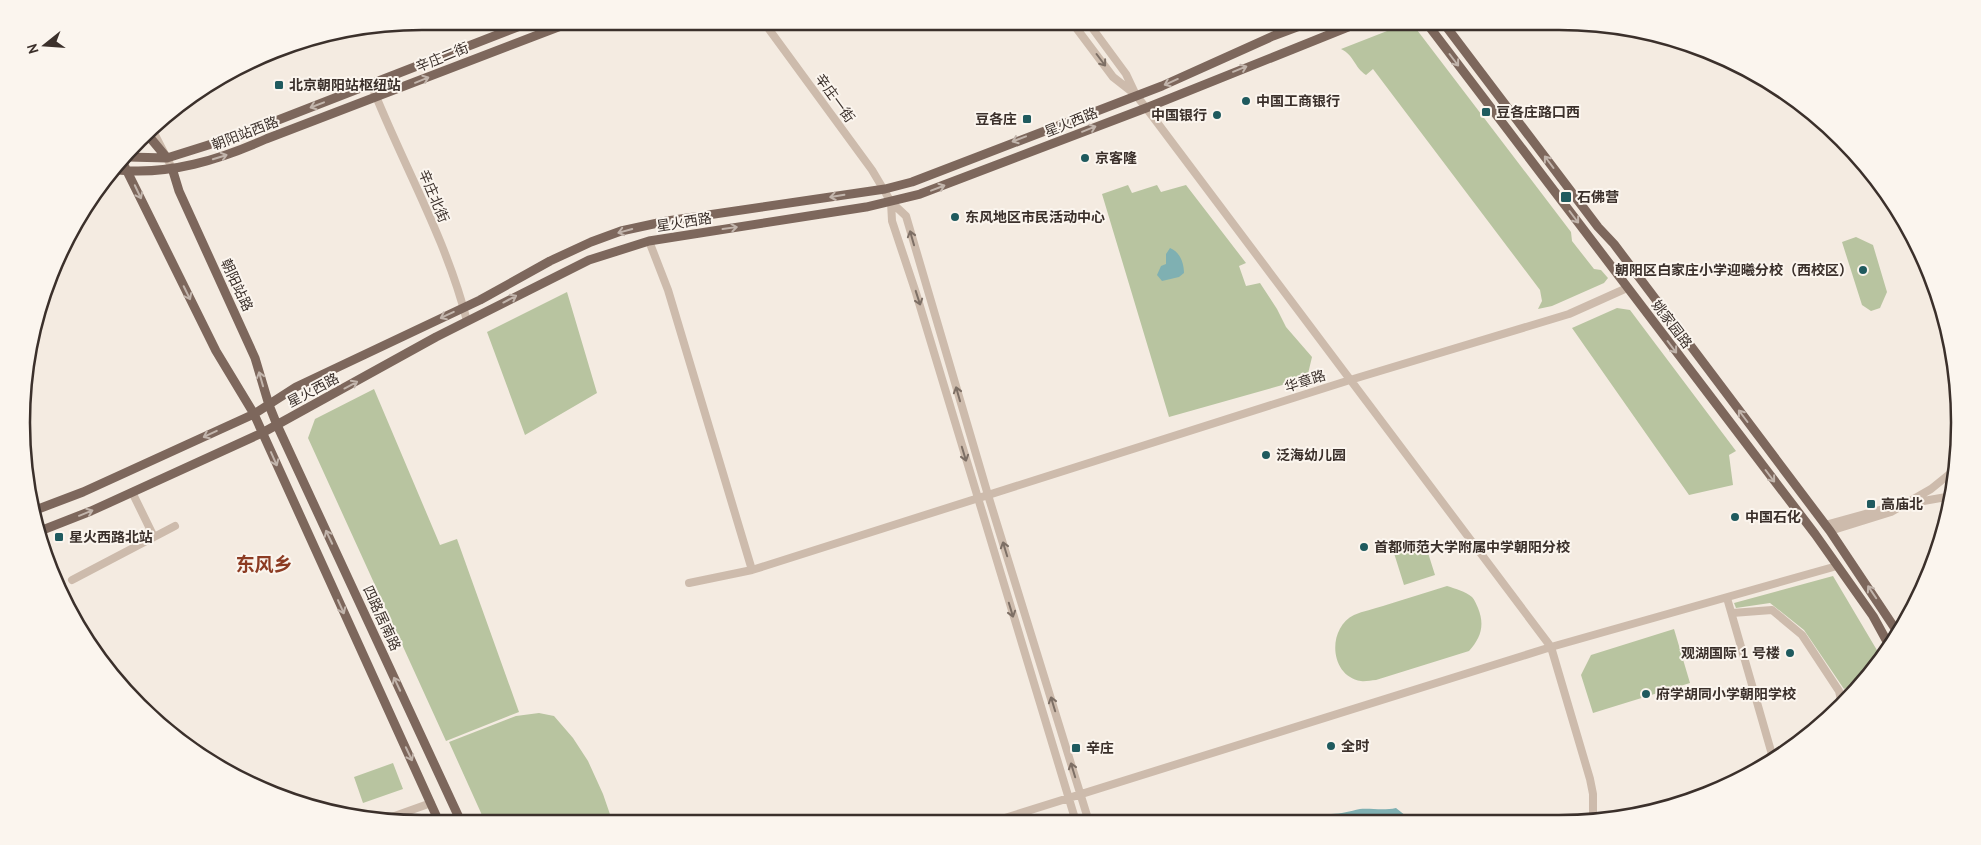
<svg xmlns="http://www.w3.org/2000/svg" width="1981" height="845" font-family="'PT Sans','Noto Sans SC',sans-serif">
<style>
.green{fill:#b8c4a0}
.water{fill:#7fb0b2}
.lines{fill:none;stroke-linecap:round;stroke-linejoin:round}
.minor{stroke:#cdbbac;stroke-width:8}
.major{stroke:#7d675c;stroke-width:9}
.oneway{stroke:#7d6f65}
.oneway2{stroke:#c2b5ac}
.poi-dot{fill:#1f5a5e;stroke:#fbf5ee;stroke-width:2}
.labels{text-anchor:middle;stroke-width:4;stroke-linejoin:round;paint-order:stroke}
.street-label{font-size:14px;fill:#3b302b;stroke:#fbf5ee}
.poi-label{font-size:14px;font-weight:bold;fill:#3b302b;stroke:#fbf5ee;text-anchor:start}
.district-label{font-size:19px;font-weight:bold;fill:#8c3b22;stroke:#fbf5ee}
.rim{fill:none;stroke:#3b302b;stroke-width:2.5}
</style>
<rect width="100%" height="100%" fill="#f4ebe1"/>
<!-- green -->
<path class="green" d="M 1405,24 L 1414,26 L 1571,232 L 1572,241 L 1594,269 L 1601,270 L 1608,278 L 1604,283 L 1552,306 L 1538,309 L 1542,301 L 1540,290 L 1373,69 L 1366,75 C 1354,67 1354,55 1341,49 Z
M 1128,185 L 1132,193 L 1157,185 L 1161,192 L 1186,185 L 1246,263 L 1239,266 L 1246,286 L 1260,283 L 1277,309 L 1286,327 L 1312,357 L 1307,378 L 1169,417 L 1102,194 Z
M 1856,237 L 1873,245 L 1887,292 L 1880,308 L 1871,311 L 1862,305 L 1842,242 Z
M 567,292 L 597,393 L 525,435 L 487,332 Z
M 1617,308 L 1630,310 L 1736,451 L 1729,455 L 1733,485 L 1689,495 L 1572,328 Z
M 374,389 L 440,545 L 457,539 L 519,712 L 446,741 L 308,438 L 315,419 Z
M 1424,540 L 1435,575 L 1404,585 L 1393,550 Z
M 1833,576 L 1881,657 L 1861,679 L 1844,689 L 1804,630 L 1770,603 L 1736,608 L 1734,603 Z
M 1447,586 C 1456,589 1465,591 1472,597 C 1475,600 1476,604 1478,608 C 1485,625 1481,638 1469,651 L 1376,680 C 1371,680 1365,682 1361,681 C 1329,676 1327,628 1354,615 C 1363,611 1374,609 1383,606 C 1404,599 1426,593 1447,586 Z
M 1674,629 L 1690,683 L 1593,713 L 1581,675 L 1591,655 Z
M 539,713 L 554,716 L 573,738 L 588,761 L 603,794 L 613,823 L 486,824 L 449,742 L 516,716 Z
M 393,763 L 403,789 L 363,803 L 354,777 Z"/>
<!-- water -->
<path class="water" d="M 1170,248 C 1180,252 1184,263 1184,273 L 1179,277 L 1162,281 L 1157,275 L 1161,266 L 1166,264 L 1166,254 Z
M 1396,808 L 1406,816 L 1407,821 L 1329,821 L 1328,817 L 1331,814 C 1341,814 1350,811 1360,809 C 1371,808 1383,811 1396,808 Z"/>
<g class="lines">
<!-- minor -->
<path class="minor" d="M 763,21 L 872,170 L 891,202 L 906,216 L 988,495 L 1089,822
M 1071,21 L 1113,77 L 1136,95 L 1153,117 L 1551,647 L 1590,779 L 1593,794 L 1593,820
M 1087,21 L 1126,74 L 1134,91
M 371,84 C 402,163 446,238 467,321
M 152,129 L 172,168
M 891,202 L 892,221 L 916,293 L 1076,822
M 649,241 L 668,290 L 752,570
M 132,492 L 154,537
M 1912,503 L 1952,496
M 1825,525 L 1898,505
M 1830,531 L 1891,512 L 1931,489 L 1957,468
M 72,580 L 175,526
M 689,583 L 752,570 L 1350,380 L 1569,314 L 1627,288
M 1727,598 L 1773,758
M 1732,613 L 1772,610 L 1802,635 L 1839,691 L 1841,700
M 389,818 L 431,803
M 992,822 L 1551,647 L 1837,566"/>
<!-- major -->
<path class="major" d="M 1425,21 L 1815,534 L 1873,616 L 1890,647
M 1442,21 L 1598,227 L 1614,244 L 1830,531 L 1898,633
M 147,134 L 167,158
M 128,157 L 167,158 L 237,136 L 533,21
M 123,163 L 216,351 L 254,414 L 440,824
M 172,168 L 179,191 L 255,358 L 269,405 L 277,425 L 462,824
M 118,170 C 170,175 219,160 266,139 L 574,21
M 33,511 L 83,492 L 254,414 L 296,387 L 480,300 L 550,261 L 591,242 L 621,231 L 667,221 L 885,189 L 912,182 L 1162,86 L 1273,36 L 1313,21
M 40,531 L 91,511 L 262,433 L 436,337 L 589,260 L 649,241 L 866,207 L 920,194 L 1146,108 L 1363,21"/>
</g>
<!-- one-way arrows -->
<defs><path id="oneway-shaft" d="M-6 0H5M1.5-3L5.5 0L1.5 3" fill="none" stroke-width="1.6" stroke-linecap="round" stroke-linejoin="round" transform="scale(1.25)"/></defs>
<g class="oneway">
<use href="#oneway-shaft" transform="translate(1101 60) rotate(53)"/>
<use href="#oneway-shaft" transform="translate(912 238) rotate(-106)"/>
<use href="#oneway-shaft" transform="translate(918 298) rotate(72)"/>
<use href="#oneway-shaft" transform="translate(958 394) rotate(-106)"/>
<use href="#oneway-shaft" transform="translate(964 454) rotate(73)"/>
<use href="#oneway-shaft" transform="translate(1005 549) rotate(-107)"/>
<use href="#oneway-shaft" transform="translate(1011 610) rotate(73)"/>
<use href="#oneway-shaft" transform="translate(1053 704) rotate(-107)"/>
<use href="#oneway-shaft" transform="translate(1073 770) rotate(-107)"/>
</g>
<g class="oneway2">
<use href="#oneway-shaft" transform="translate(1454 60) rotate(53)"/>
<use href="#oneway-shaft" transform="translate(1240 69) rotate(-22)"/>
<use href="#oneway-shaft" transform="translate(422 80) rotate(-22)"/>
<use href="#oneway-shaft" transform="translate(1171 82) rotate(156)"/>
<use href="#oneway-shaft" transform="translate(317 105) rotate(159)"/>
<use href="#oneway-shaft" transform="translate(1089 129) rotate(-22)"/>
<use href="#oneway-shaft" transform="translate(1019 139) rotate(159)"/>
<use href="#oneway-shaft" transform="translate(220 157) rotate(-17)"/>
<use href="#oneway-shaft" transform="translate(1549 162) rotate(-127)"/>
<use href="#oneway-shaft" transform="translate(938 188) rotate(-21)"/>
<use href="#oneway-shaft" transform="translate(138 192) rotate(65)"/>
<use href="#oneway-shaft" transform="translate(837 196) rotate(171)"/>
<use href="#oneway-shaft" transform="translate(1574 217) rotate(53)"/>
<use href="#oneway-shaft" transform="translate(730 228) rotate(-8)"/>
<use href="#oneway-shaft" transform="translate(625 231) rotate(165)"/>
<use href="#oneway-shaft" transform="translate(187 293) rotate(64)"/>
<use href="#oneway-shaft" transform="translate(510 299) rotate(-28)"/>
<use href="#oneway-shaft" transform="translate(447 315) rotate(155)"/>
<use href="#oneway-shaft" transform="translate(1672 347) rotate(53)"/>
<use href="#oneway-shaft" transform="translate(261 379) rotate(-106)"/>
<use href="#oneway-shaft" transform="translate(351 385) rotate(-28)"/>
<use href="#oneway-shaft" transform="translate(1743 416) rotate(-127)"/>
<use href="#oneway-shaft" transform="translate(210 434) rotate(155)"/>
<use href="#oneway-shaft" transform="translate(274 459) rotate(66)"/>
<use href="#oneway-shaft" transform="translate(1770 476) rotate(53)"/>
<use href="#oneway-shaft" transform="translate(86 513) rotate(-22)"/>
<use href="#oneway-shaft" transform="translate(329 537) rotate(-115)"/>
<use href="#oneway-shaft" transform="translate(1872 592) rotate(-124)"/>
<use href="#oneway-shaft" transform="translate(341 607) rotate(66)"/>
<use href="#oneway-shaft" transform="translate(397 684) rotate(-115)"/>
<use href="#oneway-shaft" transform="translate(409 754) rotate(65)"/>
</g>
<!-- markers -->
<g class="poi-dot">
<rect x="274" y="80" width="10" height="10" rx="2.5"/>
<circle cx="1246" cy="101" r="5"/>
<rect x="1481" y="107" width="10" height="10" rx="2.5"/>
<circle cx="1217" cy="115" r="5"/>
<rect x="1022" y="114" width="10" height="10" rx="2.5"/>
<circle cx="1085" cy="158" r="5"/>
<rect x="1560" y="191" width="12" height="12" rx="2.5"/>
<circle cx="955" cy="217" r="5"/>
<circle cx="1863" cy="270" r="5"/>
<circle cx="1266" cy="455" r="5"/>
<rect x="1866" y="499" width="10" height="10" rx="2.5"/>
<circle cx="1735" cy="517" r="5"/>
<rect x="54" y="532" width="10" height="10" rx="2.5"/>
<circle cx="1364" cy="547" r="5"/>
<circle cx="1790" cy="653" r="5"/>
<circle cx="1646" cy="694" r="5"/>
<circle cx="1331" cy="746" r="5"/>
<rect x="1071" y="743" width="10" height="10" rx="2.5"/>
</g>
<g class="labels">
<!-- street labels -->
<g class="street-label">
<text transform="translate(442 57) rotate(-22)" y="5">辛庄二街</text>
<text transform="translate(835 98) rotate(54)" y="5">辛庄一街</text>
<text transform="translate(1071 122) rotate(-22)" y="5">星火西路</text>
<text transform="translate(245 133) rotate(-21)" y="5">朝阳站西路</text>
<text transform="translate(434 196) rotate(67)" y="5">辛庄北街</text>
<text transform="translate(684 222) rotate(-9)" y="5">星火西路</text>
<text transform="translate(237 285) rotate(65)" y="5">朝阳站路</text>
<text transform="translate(1672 324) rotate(53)" y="5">姚家园路</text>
<text transform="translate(1305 381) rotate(-18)" y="5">华章路</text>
<text transform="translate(313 390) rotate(-28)" y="5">星火西路</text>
<text transform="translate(382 618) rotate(65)" y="5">四路居南路</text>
</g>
<!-- poi labels -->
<g class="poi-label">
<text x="289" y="90">北京朝阳站枢纽站</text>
<text x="1256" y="106">中国工商银行</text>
<text x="1496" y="117">豆各庄路口西</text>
<text x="1207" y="120" text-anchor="end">中国银行</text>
<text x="1017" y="124" text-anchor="end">豆各庄</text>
<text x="1095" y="163">京客隆</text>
<text x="1577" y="202">石佛营</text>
<text x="965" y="222">东风地区市民活动中心</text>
<text x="1853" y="275" text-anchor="end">朝阳区白家庄小学迎曦分校（西校区）</text>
<text x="1276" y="460">泛海幼儿园</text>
<text x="1881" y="509">高庙北</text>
<text x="1745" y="522">中国石化</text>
<text x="69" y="542">星火西路北站</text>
<text x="1374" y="552">首都师范大学附属中学朝阳分校</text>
<text x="1780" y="658" text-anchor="end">观湖国际 1 号楼</text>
<text x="1656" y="699">府学胡同小学朝阳学校</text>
<text x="1341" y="751">全时</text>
<text x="1086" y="753">辛庄</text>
</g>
<!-- district labels -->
<g class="district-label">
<text x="264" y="571">东风乡</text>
</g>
</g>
<!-- crop -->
<path d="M0 0H1981V845H0ZM422 30H1559A392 392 0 0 1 1951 422V423A392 392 0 0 1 1559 815H422A392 392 0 0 1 30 423V422A392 392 0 0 1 422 30Z" fill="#fbf5ee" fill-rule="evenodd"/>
<path class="rim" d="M422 30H1559A392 392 0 0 1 1951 422V423A392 392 0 0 1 1559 815H422A392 392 0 0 1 30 423V422A392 392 0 0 1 422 30Z"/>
<!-- north arrow -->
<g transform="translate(45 45) rotate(253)" stroke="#fbf5ee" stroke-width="4" paint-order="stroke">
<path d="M0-4L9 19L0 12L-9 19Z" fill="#3b302b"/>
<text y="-8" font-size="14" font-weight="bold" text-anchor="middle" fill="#3b302b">N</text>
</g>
</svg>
